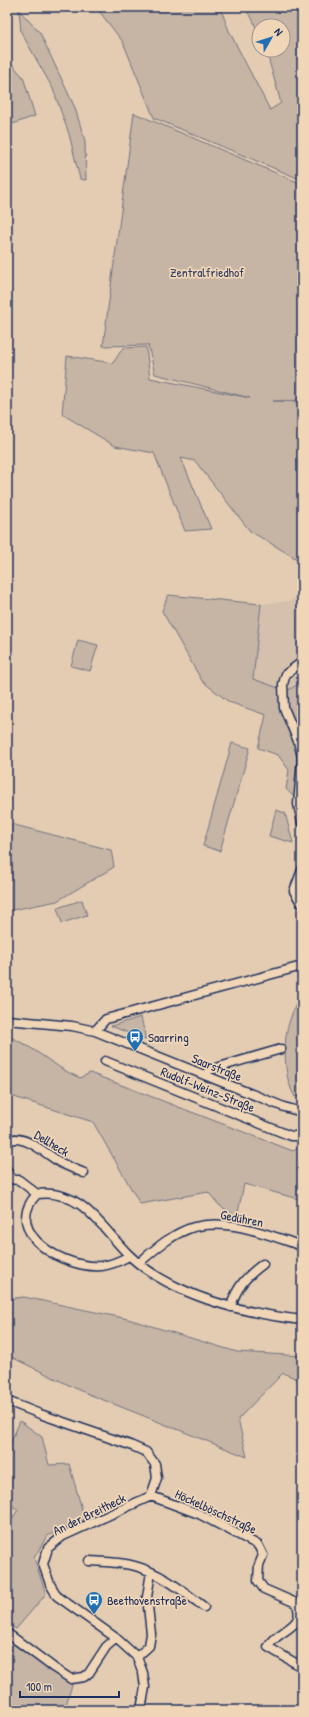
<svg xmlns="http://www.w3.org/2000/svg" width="309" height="1717" font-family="'Patrick Hand',sans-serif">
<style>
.built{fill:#d4c0ac}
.green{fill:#c6b5a5;stroke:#707282}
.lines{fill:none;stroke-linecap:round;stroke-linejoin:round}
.minor-casing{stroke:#1b2f5e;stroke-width:11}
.minor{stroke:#f0d6b7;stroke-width:8}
.labels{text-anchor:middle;stroke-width:3.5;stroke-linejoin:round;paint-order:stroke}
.park-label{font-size:13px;fill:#354369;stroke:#f0d6b7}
.poi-label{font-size:13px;fill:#1b2f5e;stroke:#f0d6b7;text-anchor:start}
.street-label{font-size:13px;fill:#1b2f5e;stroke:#f0d6b7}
</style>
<rect width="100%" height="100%" fill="#e3ccb2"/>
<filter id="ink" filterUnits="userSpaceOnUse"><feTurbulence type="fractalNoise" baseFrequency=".025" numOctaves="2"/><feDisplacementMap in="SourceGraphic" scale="8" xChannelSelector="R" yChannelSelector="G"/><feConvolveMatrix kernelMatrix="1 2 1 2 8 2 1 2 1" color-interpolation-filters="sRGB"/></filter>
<g filter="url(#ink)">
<!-- built -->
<path class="built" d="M 302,579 L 302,682 L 287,691 L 253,679 L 261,604 L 290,601 L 295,598 Z"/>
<!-- green -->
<path class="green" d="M 96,7 L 220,7 L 229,31 L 270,110 L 281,103 L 266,50 L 283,50 L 283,26 L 259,26 L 259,35 L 252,18 L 243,7 L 302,7 L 302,180 L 154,118 L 123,42 Z
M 19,10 L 40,33 L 75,108 L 85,141 L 86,180 L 80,179 L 69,134 L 53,89 L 21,32 Z
M 7,58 L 23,77 L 35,116 L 7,126 Z
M 134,113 L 302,184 L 302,400 L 273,401 L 302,402 L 302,562 L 250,531 L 195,461 L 181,458 L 211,529 L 185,531 L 154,453 L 115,446 L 62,414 L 67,356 L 113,363 L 123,348 L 146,347 L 150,378 L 250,398 L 155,374 L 148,345 L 103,346 Z
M 168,595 L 261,604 L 253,679 L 287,691 L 302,682 L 302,808 L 301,804 L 286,789 L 289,770 L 278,755 L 258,748 L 266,715 L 229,702 L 202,681 L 162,611 Z
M 78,640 L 98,645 L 90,671 L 71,666 Z
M 232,743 L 250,748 L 220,851 L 203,846 Z
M 276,810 L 285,813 L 293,843 L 269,836 Z
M 7,823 L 111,850 L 114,867 L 57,901 L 7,911 Z
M 82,900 L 87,915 L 62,923 L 57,908 Z
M 302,988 L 302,1095 L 295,1097 C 285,1081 284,1055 286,1036 C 288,1020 297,1003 302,988 Z
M 141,1017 L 146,1040 L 111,1026 Z
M 7,1036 C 33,1045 53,1067 80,1078 L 90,1073 L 293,1151 L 302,1146 L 302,1200 L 244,1184 L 237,1217 L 219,1205 L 208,1192 L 140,1204 L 93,1122 L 11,1096 L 7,1099 Z
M 24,1297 L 128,1319 L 237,1352 L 302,1356 L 302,1381 L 283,1373 L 238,1419 L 247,1457 L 81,1391 L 7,1355 L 7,1299 Z
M 20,1421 L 42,1437 L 49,1465 L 69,1464 L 85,1520 L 47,1536 L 34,1558 L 46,1594 L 16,1629 L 7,1623 L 7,1526 L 18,1510 L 7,1502 L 7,1451 Z
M 7,1640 L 72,1685 L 66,1705 L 73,1710 L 7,1710 Z"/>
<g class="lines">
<defs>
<path id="minor" d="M 302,662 L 286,674 L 283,684 L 284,708 L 298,741 L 302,757
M 302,758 L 298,804 L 302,823
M 302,870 L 294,891 L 302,904
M 7,1020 L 72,1026 L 95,1031 L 284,1107 L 302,1112
M 95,1031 L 106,1019 L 302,966
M 105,1061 L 291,1136 L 302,1136
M 206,1075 L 209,1070 L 281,1049
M 7,1142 C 20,1130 49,1156 61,1163 C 69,1167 77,1170 84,1173
M 7,1170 L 11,1179
M 7,1179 L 19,1180 L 37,1194
M 129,1256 C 120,1261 111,1265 101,1266 C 65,1269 0,1233 37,1194 C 81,1188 101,1227 128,1254 C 142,1268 162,1280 179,1288 C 217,1306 260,1315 302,1320
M 139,1263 C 155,1249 173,1233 194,1227 C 229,1218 269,1235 302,1246
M 231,1307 C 236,1287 247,1276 263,1264
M 7,1401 L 40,1414 L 130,1445 L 146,1452 L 155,1464 L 157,1478 L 151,1496 L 63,1536 L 48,1548 L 43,1564 L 50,1584 L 57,1596 L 116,1638 L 137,1657 L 143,1673 L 145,1687 L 141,1710
M 151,1496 L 199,1514 L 258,1545 L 263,1555 L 259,1565 L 258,1581 L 264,1589 L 296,1603 C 308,1628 277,1629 268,1647 L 302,1667
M 89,1561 C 104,1562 120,1562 135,1566 C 161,1573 183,1591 204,1607
M 7,1633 L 54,1668 L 71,1679 L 84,1677 L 89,1673 L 106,1647 L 116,1638
M 137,1657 L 149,1646 L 151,1634 L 147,1597 L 151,1572"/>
</defs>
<!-- minor casing -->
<use href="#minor" class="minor-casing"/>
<!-- minor -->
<use href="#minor" class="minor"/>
</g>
</g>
<!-- icons -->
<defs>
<symbol id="bus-pin" viewBox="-11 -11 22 30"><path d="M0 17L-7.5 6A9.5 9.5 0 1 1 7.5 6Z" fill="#1f6fb2" stroke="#f0d6b7"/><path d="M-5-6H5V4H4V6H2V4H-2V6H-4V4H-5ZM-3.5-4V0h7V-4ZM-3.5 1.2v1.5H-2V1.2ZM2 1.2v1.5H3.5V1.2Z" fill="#fff"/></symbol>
</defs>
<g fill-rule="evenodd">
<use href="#bus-pin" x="125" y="1027" width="20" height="27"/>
<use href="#bus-pin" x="84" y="1590" width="20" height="27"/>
</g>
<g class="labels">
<!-- park labels -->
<g class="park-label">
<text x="207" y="277">Zentralfriedhof</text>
</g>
<!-- poi labels -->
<g class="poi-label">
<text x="148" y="1042">Saarring</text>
<text x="107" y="1605">Beethovenstraße</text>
</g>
<!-- street labels -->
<g class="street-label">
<text transform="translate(217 1067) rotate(22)" y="5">Saarstraße</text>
<text transform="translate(208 1089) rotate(22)" y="5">Rudolf-Weinz-Straße</text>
<text transform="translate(52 1143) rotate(31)" y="5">Dellheck</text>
<text transform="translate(242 1218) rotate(11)" y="5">Gedühren</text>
<text transform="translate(216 1511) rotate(25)" y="5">Höckelböschstraße</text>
<text transform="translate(89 1514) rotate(-26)" y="5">An der Breitheck</text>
</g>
</g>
<!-- margin -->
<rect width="309" height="1717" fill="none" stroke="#f0d6b7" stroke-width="24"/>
<rect x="12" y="12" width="285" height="1693" fill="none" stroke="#1b2f5e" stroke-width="1.5" filter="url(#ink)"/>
<!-- north arrow -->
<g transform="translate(271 38) rotate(51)"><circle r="19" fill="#f0d6b7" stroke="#9b9393"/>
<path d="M0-3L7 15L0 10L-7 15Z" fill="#1f6fb2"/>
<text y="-6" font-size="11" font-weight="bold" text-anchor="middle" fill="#1b2f5e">N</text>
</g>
<!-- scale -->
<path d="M20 1691v6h99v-6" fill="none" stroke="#1b2f5e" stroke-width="2"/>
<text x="26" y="1691" font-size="12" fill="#1b2f5e" stroke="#f0d6b7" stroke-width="3" paint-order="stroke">100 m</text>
</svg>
